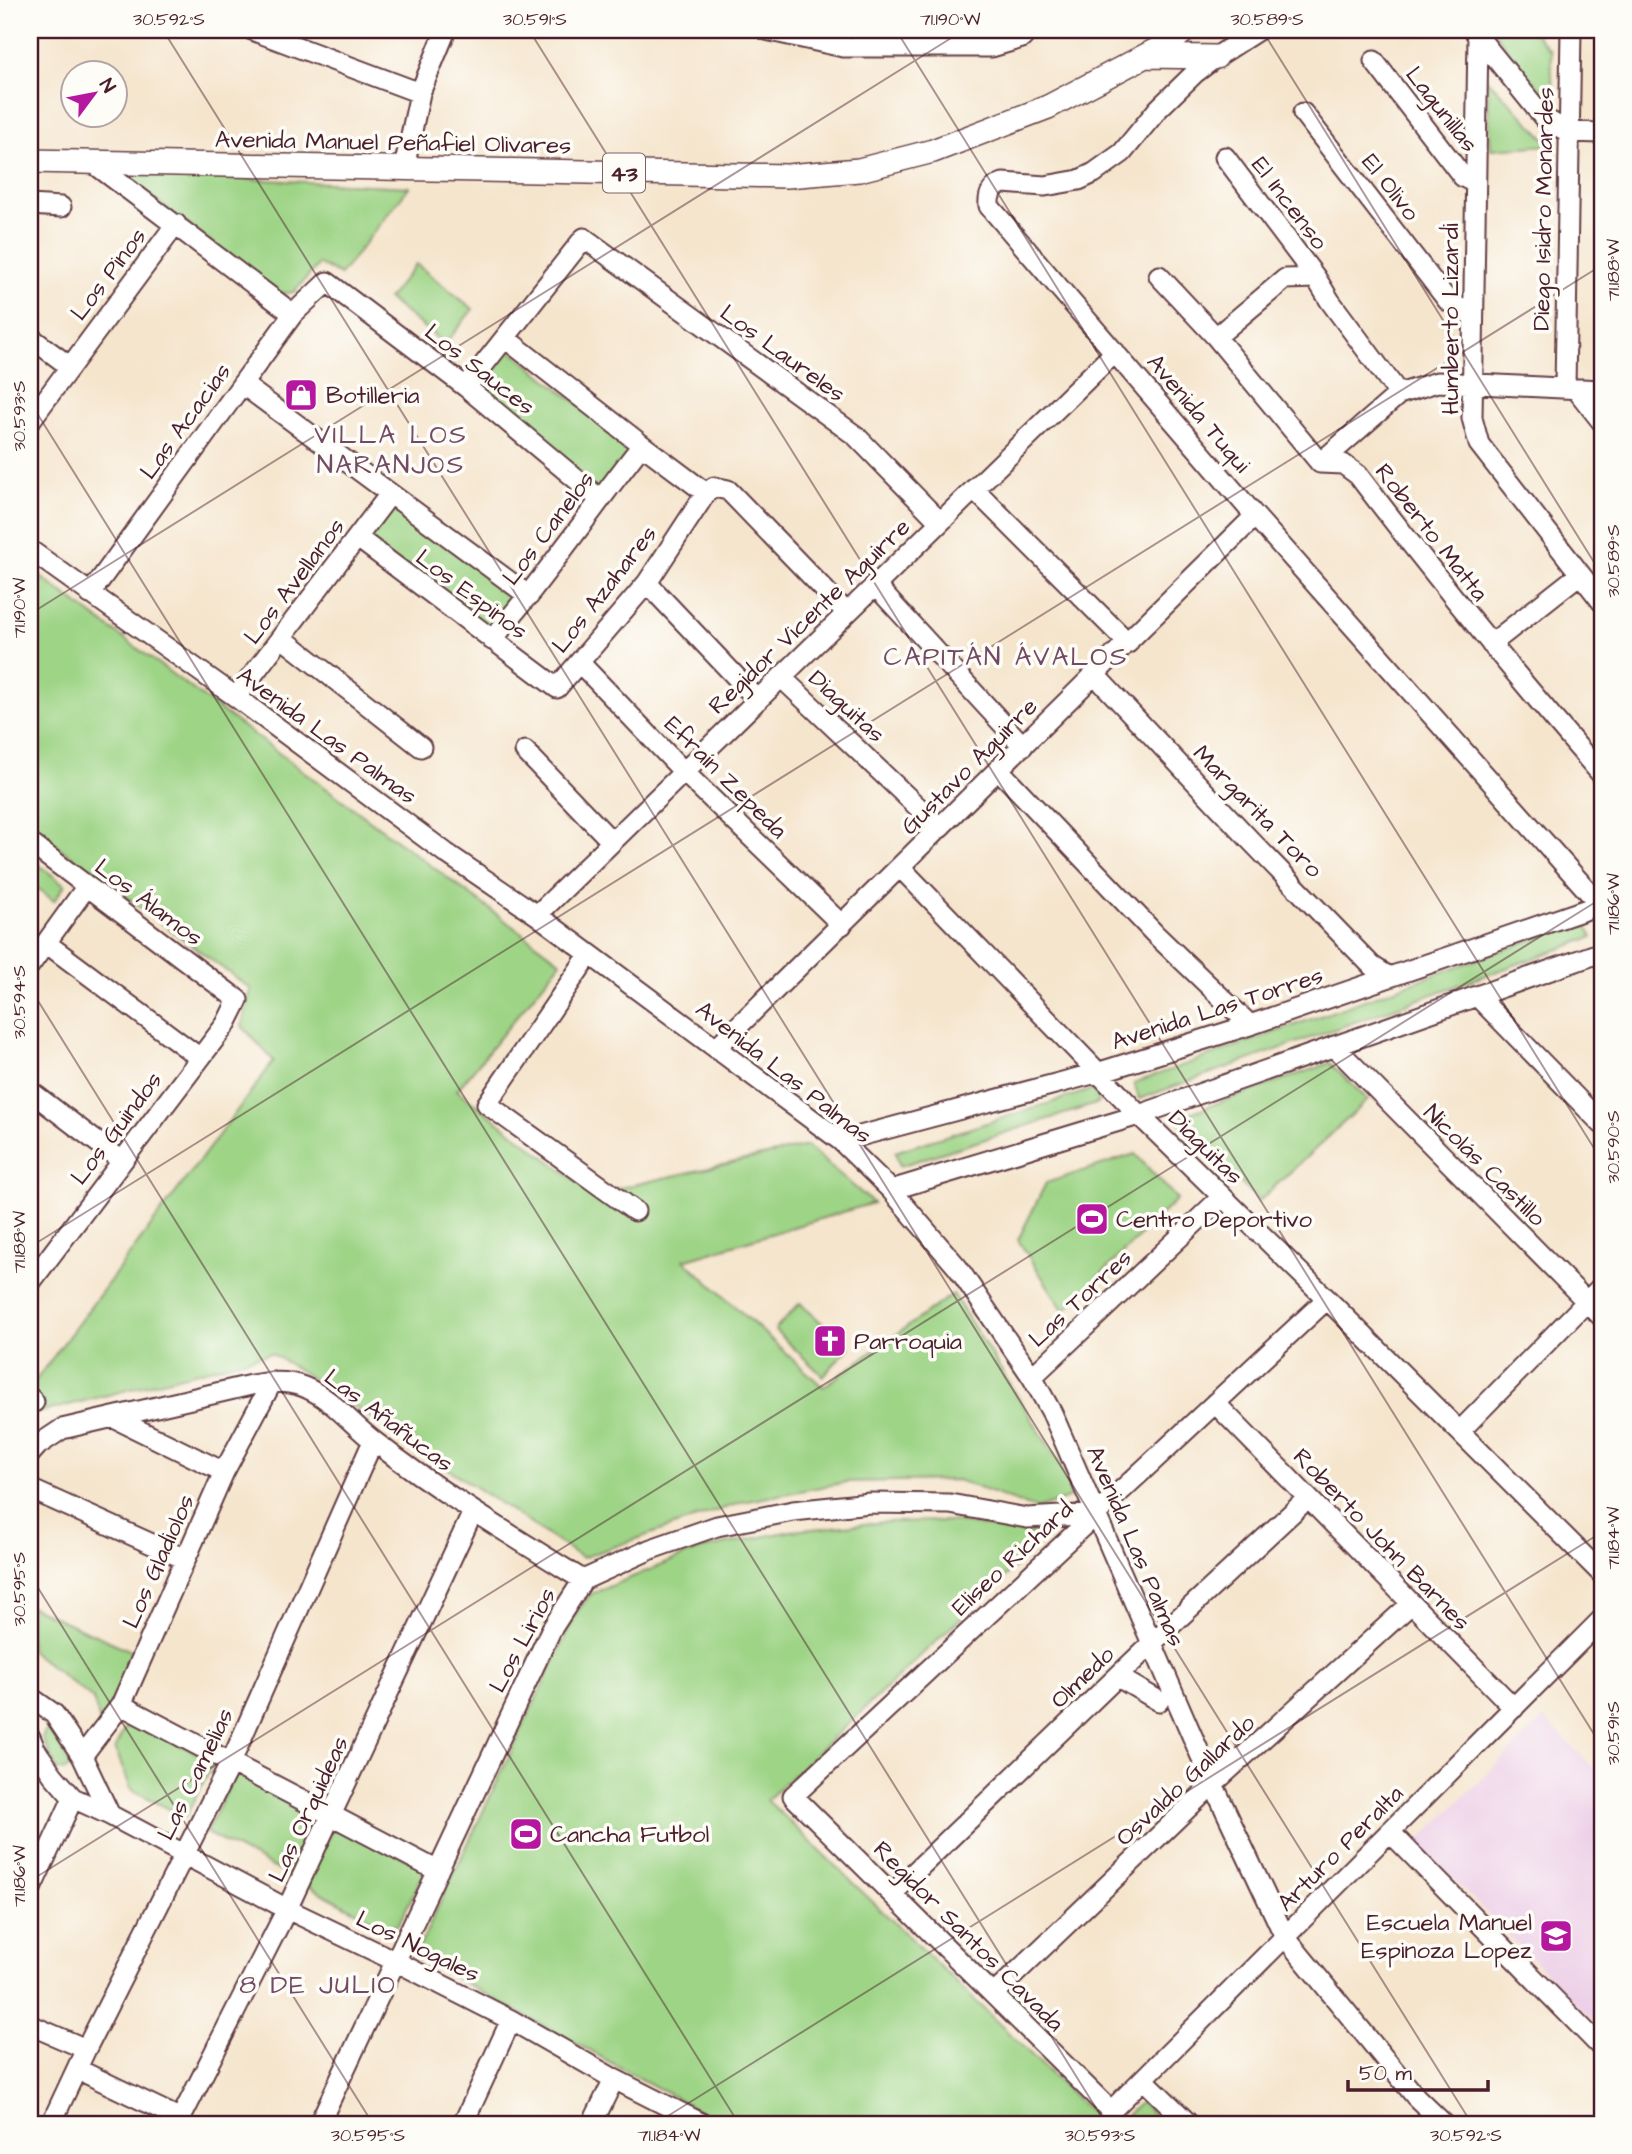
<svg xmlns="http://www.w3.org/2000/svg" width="1632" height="2154" font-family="'Architects Daughter',sans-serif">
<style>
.built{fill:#edd0e8}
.green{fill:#9ed486;stroke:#747a58;stroke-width:2}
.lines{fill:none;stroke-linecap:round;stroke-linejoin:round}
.minor-casing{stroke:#643d43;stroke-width:23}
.major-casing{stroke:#643d43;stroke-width:26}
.minor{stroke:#fff;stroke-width:19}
.major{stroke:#fff;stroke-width:23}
.ticks{fill:none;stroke:#4a1f2b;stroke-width:2;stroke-opacity:0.45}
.labels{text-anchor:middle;stroke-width:7;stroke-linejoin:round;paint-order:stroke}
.shield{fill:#fdfcf7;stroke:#806168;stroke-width:2}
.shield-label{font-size:23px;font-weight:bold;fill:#4a1f2b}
.street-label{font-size:24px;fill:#4a1f2b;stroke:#fdfcf7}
.poi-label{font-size:24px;fill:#4a1f2b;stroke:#fdfcf7;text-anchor:start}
.neighbourhood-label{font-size:26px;letter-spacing:2px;fill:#724a65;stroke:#fdfcf7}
.neatline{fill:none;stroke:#4a1f2b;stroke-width:2.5}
.ticks-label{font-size:18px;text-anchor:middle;fill:#4a1f2b}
</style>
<rect width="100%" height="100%" fill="#fdfcf7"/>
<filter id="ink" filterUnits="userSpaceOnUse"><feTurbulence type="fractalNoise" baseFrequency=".0143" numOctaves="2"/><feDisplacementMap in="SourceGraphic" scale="14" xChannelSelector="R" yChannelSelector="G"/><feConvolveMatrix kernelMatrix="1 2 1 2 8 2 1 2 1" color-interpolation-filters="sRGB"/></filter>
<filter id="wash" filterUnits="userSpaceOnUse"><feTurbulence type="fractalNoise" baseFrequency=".00686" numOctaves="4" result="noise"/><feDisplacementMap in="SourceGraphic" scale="28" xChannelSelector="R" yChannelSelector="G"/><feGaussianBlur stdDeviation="1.57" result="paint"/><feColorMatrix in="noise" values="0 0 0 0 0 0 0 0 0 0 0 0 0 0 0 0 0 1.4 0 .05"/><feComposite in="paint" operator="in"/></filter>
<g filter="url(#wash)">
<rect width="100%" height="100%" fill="#f5e5cd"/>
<!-- built -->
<path class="built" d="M 1544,1718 L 1602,1776 L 1602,2029 L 1417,1843 Z"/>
<!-- green -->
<path class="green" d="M 1493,30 L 1532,30 L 1551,51 L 1553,101 L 1526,74 Z
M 1487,79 L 1551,145 L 1491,149 Z
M 120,173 L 409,187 L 340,275 L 319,264 L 294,292 L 280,294 Z
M 416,264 L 473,309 L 445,344 L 388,299 Z
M 510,350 L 634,449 L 601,493 L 478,394 Z
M 395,504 L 520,595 L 491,632 L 368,542 Z
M 30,569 L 561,962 L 457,1090 L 593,1194 L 807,1146 L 873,1203 L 684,1260 L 823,1387 L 953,1294 L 1060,1464 L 1071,1497 L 1037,1509 L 957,1480 L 847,1482 L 742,1502 L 582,1558 L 307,1375 L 271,1353 L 30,1415 L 30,1388 L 274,1061 L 242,1026 L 251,989 L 30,826 Z
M 30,858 L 65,885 L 54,901 L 30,882 Z
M 1584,921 L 1593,937 L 1139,1099 L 1134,1083 Z
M 1330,1063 L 1368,1100 L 1259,1201 L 1176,1118 Z
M 1094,1089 L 1099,1103 L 900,1166 L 895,1152 Z
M 1135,1154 L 1177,1199 L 1064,1311 L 1018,1240 L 1046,1183 Z
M 800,1303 L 849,1348 L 823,1376 L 775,1330 Z
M 951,1521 L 1048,1536 L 767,1800 L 1103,2124 L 724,2124 L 415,1956 L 578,1610 L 591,1594 L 698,1550 L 791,1531 L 886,1522 Z
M 30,1606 L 136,1653 L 101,1726 L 93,1699 L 30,1650 Z
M 130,1718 L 214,1762 L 185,1818 L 131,1789 L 115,1748 Z
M 51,1729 L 58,1735 L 70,1767 L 63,1771 L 57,1769 L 42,1738 L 45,1731 Z
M 236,1773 L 322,1817 L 292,1877 L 206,1833 Z
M 336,1822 L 426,1869 L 398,1925 L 388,1928 L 304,1884 Z
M 1141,2102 L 1163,2124 L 1118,2124 Z"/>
</g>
<g filter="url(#ink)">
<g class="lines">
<defs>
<path id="minor" d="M 252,30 L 420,93
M 766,30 L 843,47 L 992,47 L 1022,38 L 1029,30
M 1258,30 L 1216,57 L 1195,73 L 1158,109 L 1122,153 L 1094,173 L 1079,180 L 1045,186 L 1003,183 C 992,187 988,195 989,206 L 1255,516 L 1602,907
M 1476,34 L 1544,118 L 1568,132 L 1602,133
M 1478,36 L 1472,418 L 1479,444 L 1602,602
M 1374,61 L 1463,177 L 1475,183
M 1303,113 L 1448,301 L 1473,316
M 1225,157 L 1316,278 L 1330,301 L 1399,394
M 92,162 L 293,314
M 404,168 L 420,93 L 446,30
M 30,205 L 61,207
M 1159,276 L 1216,337 L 1320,463 L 1343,464 L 1358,475 C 1436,578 1517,677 1602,775
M 30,337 L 69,366
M 1216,337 L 1285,279 L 1316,278
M 505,338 L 642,445 L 706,493
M 242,384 L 529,596
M 466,387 L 584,238 L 856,436 L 940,522
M 1565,388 L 1571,30
M 1576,389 L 1602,422
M 30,421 L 176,224
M 1320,463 L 1399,394 L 1437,382 L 1602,390
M 974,489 L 1128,643
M 358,538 L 557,688 L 647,583 L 706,493 L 714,487 L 728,490 L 847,613
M 30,550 L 236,697 L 446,853 L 537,915 L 841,1141 L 891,1190 L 958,1268 L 1032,1377 L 1052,1413 L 1213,1784 L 1285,1937 L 1416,2097 L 1444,2124
M 647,583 L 758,700
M 875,585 L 1023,746
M 90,594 L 293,314 L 327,282 L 466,387 L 600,499
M 282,638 L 421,747
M 492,640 C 545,577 591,510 642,445
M 1491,644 L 1580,574
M 579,662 L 684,772 L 842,925
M 1095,675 L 1250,840 L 1372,966 L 1389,977
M 781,677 L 940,828
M 236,697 L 390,494
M 525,751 L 612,842
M 999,770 L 1155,934 L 1250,1025
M 30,843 L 238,1000 L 226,1024 L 30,1283
M 900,867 L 1139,1115 L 1327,1299 L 1602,1574
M 537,915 L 1115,352
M 46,943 L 200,1058
M 589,955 L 487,1104 L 635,1211
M 30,965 L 87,886
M 1477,996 L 1602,1124
M 1334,1046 L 1602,1317
M 716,1048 L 1255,516
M 30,1091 L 122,1161
M 841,1141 L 1100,1072 L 1250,1025 L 1602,904
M 891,1190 L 1139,1115 L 1602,952
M 1327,1299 L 793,1796 L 1111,2111 L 1602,1619
M 1032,1377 L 1222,1197
M 30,1398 L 34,1402
M 1215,1403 L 1514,1708
M 114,1418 L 224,1472
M 1460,1431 L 1602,1286
M 30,1454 L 38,1445 L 62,1429 L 251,1385 C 269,1382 286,1380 304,1387 C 332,1398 351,1424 375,1442 C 441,1493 512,1536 583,1580
M 30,1489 L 185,1559
M 1118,1677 L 1159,1701
M 30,1697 L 54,1714 L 82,1756 L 110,1815
M 121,1705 L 438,1871
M 30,1737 L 35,1749 L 53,1775 L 73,1798 L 110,1815 L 287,1909 L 395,1961 L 511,2020 L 614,2079 L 703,2124
M 82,1756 L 121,1705 L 224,1472 L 272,1382
M 1390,1832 L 1602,2048
M 30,1891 L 73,1798
M 892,1894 L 1151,1644 L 1308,1498
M 994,1994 L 1213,1784 L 1411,1604
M 30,2025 L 86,2049
M 77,2069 L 181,2119
M 1143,2079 L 1189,2124
M 51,2124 L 86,2049 L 231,1762 L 373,1441
M 178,2124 L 287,1909 L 473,1512
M 319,2124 L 551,1630 L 583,1580 L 651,1549 L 717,1526 L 793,1511 L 870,1503 L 950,1504 L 1027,1518 L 1095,1514
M 463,2124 L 511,2020
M 592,2124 L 614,2079"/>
<path id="major" d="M 1145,56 L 1216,57
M 30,161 L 787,176 L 859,170 L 933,151 L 1048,107 L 1162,47 L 1186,30"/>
</defs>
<!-- minor casing -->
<use href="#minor" class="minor-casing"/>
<!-- major casing -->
<use href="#major" class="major-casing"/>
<!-- minor -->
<use href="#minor" class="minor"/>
<!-- major -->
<use href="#major" class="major"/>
</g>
</g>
<!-- ticks -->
<path class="ticks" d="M 163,30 L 1472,2124M 529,30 L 1602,1747M 896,30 L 1602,1161M 1262,30 L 1602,575M 30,402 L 1106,2124M 30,614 L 964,30M 30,988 L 739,2124M 30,1247 L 1602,265M 30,1575 L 373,2124M 30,1881 L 1602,898M 655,2124 L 1602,1532"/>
<!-- icons -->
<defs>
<symbol id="shop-square" viewBox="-11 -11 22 22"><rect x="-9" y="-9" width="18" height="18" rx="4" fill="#b5179e" stroke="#fdfcf7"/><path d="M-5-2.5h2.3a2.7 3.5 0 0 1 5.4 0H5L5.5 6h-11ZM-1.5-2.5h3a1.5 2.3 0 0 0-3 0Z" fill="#fff"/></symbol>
<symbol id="stadium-square" viewBox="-11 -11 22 22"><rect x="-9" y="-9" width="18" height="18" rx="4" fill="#b5179e" stroke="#fdfcf7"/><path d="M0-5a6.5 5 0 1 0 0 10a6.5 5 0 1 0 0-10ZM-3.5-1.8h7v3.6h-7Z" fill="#fff"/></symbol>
<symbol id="church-square" viewBox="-11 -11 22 22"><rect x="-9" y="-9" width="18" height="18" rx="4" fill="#b5179e" stroke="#fdfcf7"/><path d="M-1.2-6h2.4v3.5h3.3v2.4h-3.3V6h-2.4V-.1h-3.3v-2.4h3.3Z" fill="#fff"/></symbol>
<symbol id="school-square" viewBox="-11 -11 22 22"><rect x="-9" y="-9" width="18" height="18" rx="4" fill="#b5179e" stroke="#fdfcf7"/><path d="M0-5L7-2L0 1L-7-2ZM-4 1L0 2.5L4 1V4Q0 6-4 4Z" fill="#fff"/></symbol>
</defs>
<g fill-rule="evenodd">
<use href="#shop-square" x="282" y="376" width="38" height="38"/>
<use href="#stadium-square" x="1073" y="1200" width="38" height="38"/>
<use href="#church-square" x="811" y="1322" width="38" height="38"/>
<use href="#stadium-square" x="507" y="1815" width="38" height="38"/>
<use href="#school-square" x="1537" y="1917" width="38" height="38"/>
</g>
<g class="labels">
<!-- shield labels -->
<rect class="shield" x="603" y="153.5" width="42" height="39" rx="5"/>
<g class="shield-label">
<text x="624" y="181">43</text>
</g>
<!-- street labels -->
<g class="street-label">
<text transform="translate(1442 109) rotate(52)" y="8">Lagunillas</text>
<text transform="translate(393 142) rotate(1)" y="8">Avenida Manuel Peñafiel Olivares</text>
<text transform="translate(1391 187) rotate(52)" y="8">El Olivo</text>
<text transform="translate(1290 203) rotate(53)" y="8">El Incenso</text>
<text transform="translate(1543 209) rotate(-89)" y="8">Diego Isidro Monardes</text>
<text transform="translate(108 274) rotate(-53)" y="8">Los Pinos</text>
<text transform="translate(1450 319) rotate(-90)" y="8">Humberto Lizardi</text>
<text transform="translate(783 353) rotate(36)" y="8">Los Laureles</text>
<text transform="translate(480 369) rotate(38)" y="8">Los Sauces</text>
<text transform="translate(1199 413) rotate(50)" y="8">Avenida Tuqui</text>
<text transform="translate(185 421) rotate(-54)" y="8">Las Acacias</text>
<text transform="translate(548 528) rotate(-53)" y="8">Los Canelos</text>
<text transform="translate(1432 532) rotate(52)" y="8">Roberto Matta</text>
<text transform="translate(294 581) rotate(-53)" y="8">Los Avellanos</text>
<text transform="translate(604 589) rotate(-52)" y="8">Los Azahares</text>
<text transform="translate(472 594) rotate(37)" y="8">Los Espinos</text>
<text transform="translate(809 616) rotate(-44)" y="8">Regidor Vicente Aguirre</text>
<text transform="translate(847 706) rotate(43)" y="8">Diaguitas</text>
<text transform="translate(327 735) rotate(36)" y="8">Avenida Las Palmas</text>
<text transform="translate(969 766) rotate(-45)" y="8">Gustavo Aguirre</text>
<text transform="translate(726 777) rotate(45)" y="8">Efraín Zepeda</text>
<text transform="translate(1258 811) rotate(46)" y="8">Margarita Toro</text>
<text transform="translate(149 902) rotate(37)" y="8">Los Álamos</text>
<text transform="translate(1217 1008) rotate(-18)" y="8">Avenida Las Torres</text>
<text transform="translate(784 1072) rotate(38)" y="8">Avenida Las Palmas</text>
<text transform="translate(116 1128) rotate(-53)" y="8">Los Guindos</text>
<text transform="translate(1206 1147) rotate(45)" y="8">Diaguitas</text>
<text transform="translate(1485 1165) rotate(45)" y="8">Nicolás Castillo</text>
<text transform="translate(1080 1298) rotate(-43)" y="8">Las Torres</text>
<text transform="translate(389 1420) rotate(37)" y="8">Las Añañucas</text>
<text transform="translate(1382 1539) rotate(46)" y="8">Roberto John Barnes</text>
<text transform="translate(1136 1546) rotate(67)" y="8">Avenida Las Palmas</text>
<text transform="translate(1012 1558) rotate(-43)" y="8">Eliseo Richard</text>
<text transform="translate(158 1561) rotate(-66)" y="8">Los Gladiolos</text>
<text transform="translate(522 1640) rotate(-62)" y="8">Los Lirios</text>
<text transform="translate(1082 1677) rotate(-44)" y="8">Olmedo</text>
<text transform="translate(195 1774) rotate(-64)" y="8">Las Camelias</text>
<text transform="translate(1185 1780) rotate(-43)" y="8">Osvaldo Gallardo</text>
<text transform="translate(308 1809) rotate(-65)" y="8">Las Orquideas</text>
<text transform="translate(1340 1848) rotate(-45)" y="8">Arturo Peralta</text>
<text transform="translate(969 1936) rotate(45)" y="8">Regidor Santos Cavada</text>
<text transform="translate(418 1946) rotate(26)" y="8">Los Nogales</text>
</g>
<!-- poi labels -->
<g class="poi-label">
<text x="326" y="403">Botilleria</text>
<text x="1116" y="1227">Centro Deportivo</text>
<text x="854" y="1349">Parroquia</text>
<text x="550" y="1842">Cancha Futbol</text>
<text x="1532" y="1930" text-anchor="end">Escuela Manuel<tspan x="1532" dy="28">Espinoza Lopez</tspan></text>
</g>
<!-- neighbourhood labels -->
<g class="neighbourhood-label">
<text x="391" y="443">VILLA LOS<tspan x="391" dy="30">NARANJOS</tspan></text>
<text x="1006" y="665">CAPITÁN ÁVALOS</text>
<text x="318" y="1993">8 DE JULIO</text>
</g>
</g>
<!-- margin -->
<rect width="1632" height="2154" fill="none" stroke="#fdfcf7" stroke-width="77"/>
<!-- north arrow -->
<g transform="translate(94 94) rotate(58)"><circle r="33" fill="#fdfcf7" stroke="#b5a4a5" stroke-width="2"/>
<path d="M0-5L12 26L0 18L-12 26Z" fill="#b5179e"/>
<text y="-10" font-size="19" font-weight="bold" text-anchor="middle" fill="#4a1f2b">N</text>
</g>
<!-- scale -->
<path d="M1348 2080v10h140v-10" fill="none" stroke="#4a1f2b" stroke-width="3.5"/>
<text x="1359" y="2080" font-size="21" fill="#4a1f2b" stroke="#fdfcf7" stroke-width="5" paint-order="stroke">50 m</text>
<rect x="38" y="38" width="1556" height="2078" class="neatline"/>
<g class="ticks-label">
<text x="169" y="25">30.592°S</text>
<text x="535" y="25">30.591°S</text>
<text x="950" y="25">71.190°W</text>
<text x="1267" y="25">30.589°S</text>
<text transform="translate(1613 270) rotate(-90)" y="6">71.188°W</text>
<text transform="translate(19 416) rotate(-90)" y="6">30.593°S</text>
<text transform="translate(1613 561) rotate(-90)" y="6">30.589°S</text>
<text transform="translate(19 608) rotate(-90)" y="6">71.190°W</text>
<text transform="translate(1613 904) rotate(-90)" y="6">71.186°W</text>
<text transform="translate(19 1002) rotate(-90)" y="6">30.594°S</text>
<text transform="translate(1613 1147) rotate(-90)" y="6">30.590°S</text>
<text transform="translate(19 1242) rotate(-90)" y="6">71.188°W</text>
<text transform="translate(1613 1538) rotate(-90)" y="6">71.184°W</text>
<text transform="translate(19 1589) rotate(-90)" y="6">30.595°S</text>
<text transform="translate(1613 1733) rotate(-90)" y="6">30.591°S</text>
<text transform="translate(19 1876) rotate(-90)" y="6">71.186°W</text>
<text x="368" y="2141">30.595°S</text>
<text x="669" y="2141">71.184°W</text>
<text x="1100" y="2141">30.593°S</text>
<text x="1466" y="2141">30.592°S</text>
</g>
</svg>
